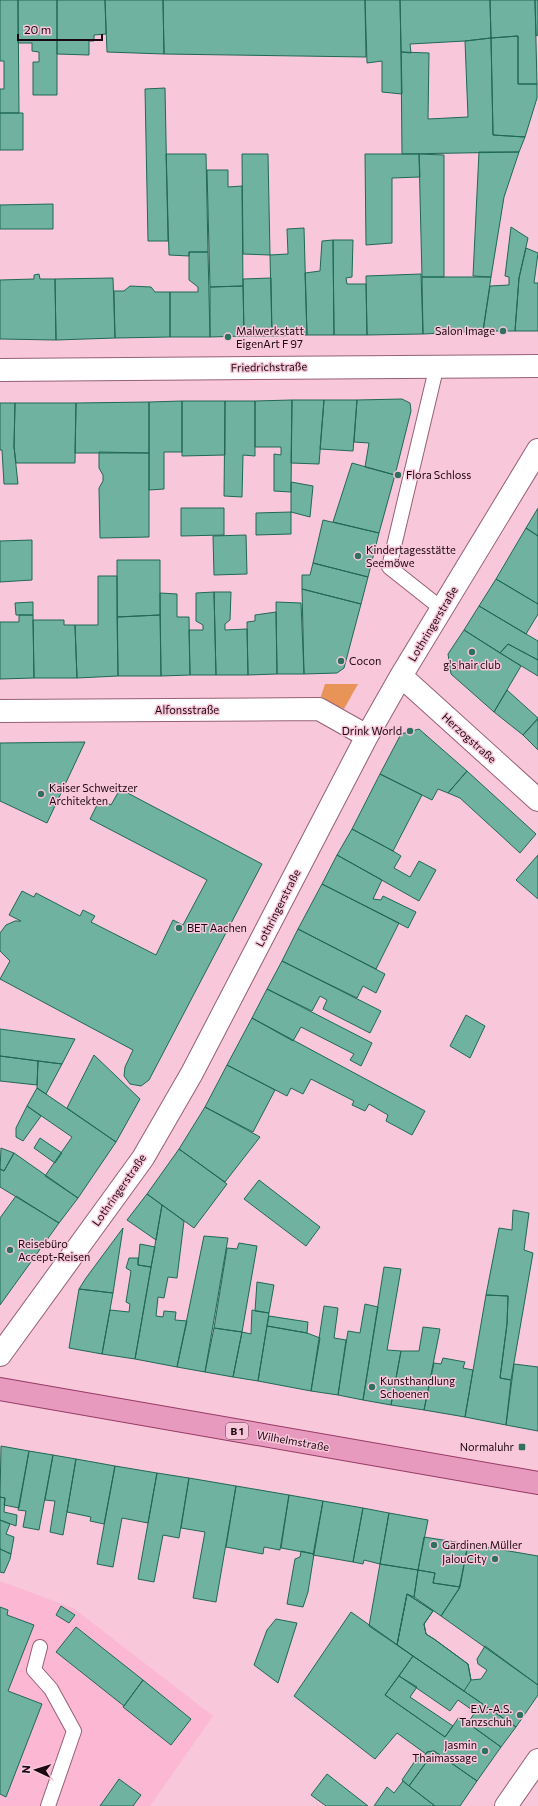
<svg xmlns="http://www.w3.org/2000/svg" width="538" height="1806" font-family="Commissioner,sans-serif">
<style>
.built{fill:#fcb8d3}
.green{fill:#e89358}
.building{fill:#6eb29f;stroke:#216857}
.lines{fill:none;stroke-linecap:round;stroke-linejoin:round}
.lane-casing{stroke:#966076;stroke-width:16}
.street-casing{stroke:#966076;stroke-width:24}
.secondary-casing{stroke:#966076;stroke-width:24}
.primary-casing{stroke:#963a65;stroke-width:24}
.lane{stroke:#fff;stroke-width:14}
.street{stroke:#fff;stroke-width:22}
.secondary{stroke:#fff;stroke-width:22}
.primary{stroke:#e899be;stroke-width:22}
.poi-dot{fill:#2f705f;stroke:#f8c7d9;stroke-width:1.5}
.labels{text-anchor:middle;stroke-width:3;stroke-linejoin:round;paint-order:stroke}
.shield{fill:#f8c7d9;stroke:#5d414c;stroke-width:1}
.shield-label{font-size:10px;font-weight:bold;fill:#1b0710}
.poi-label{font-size:11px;fill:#1b0710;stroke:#f8c7d9;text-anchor:start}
.street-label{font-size:11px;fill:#1b0710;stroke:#f8c7d9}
</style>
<rect width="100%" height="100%" fill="#f8c7d9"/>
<!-- built -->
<path class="built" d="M 0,1581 L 73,1608 L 213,1716 L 150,1806 L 0,1806 Z"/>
<!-- green -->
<path class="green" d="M 325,684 L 358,684 L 344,709 L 320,699 Z"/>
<!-- building -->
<path class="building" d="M 0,0 L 18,0 L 19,113 L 0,113 L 0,89 L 4,89 L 4,61 L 0,61 Z
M 18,0 L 57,0 L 57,95 L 33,95 L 33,62 L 39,62 L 39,52 L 32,51 L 32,43 L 18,43 Z
M 57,0 L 105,0 L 106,34 L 94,35 L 94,41 L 89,41 L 89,55 L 57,54 Z
M 105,0 L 163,0 L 164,54 L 107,52 Z
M 163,0 L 365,0 L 366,57 L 164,54 Z
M 365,0 L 400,0 L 402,94 L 382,92 L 382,61 L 367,63 Z
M 400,0 L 490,0 L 491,38 L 465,41 L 410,44 L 411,53 L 401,52 Z
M 490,0 L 535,0 L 537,84 L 518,84 L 518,36 L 491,38 Z
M 535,0 L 538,0 L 538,35 L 536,36 Z
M 518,36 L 518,84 L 537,84 L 537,98 L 525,137 L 493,135 L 491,38 Z
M 491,38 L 493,135 L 525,137 L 519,152 L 402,154 L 401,52 L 429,53 L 428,119 L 468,117 L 465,41 Z
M 165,88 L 168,241 L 148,241 L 145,89 Z
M 0,113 L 23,113 L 23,150 L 0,150 Z
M 479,152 L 519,152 L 504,197 L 491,277 L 473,276 Z
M 166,154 L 206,154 L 208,252 L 189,252 L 189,256 L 169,255 Z
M 242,154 L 268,154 L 270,255 L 243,254 Z
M 365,154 L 419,154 L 420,177 L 392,178 L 392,243 L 366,245 Z
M 419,154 L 444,155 L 444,277 L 422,277 Z
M 207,170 L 228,170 L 228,187 L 242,186 L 243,286 L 210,287 Z
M 53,204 L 53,229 L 0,229 L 0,205 Z
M 511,227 L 528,238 L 519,278 L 515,331 L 483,331 L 490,286 L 509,285 L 509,277 L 505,276 Z
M 304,228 L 307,335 L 272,336 L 270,255 L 288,254 L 287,229 Z
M 333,240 L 353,240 L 352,277 L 346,278 L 347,284 L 366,284 L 367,335 L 334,335 Z
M 333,240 L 334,335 L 307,335 L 305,273 L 320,271 L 322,241 Z
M 526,248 L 538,253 L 534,283 L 538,283 L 538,331 L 515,331 L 519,278 Z
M 189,252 L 208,252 L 210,337 L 170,337 L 170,292 L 198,292 L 198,287 L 189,280 Z
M 39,274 L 40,279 L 55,279 L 56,340 L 0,339 L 0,280 L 34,279 L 34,275 Z
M 421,274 L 423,334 L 367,335 L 366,276 Z
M 422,277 L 491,277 L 483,331 L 423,334 Z
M 113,278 L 115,338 L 56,340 L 55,279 Z
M 271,278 L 272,336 L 244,336 L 243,279 Z
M 130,286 L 151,287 L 155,292 L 170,292 L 170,337 L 115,338 L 114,291 L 124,291 Z
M 243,286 L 244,336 L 210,337 L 210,287 Z
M 402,399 L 410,403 L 411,411 L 395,475 L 365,467 L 369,443 L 354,442 L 357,400 Z
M 292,400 L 291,492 L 274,491 L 274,454 L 281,455 L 281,447 L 255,447 L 255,401 Z
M 292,400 L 324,400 L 319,464 L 291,463 Z
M 324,400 L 357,400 L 353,451 L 320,449 Z
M 182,401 L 225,401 L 225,455 L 182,456 Z
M 182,401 L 182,452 L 164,452 L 164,489 L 149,490 L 149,402 Z
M 225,401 L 255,401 L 255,456 L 243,455 L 242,497 L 224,496 Z
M 149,402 L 149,453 L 75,453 L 76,403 Z
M 0,403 L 15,403 L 14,447 L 18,484 L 4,484 L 2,450 L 0,450 Z
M 15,403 L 76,403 L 75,463 L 16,463 L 14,447 Z
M 99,452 L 149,453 L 149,537 L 100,538 L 99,488 L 103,481 L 103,475 L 99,468 Z
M 352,463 L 395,475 L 379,533 L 333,522 Z
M 291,482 L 313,486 L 310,517 L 291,512 Z
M 181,508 L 224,508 L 224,535 L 181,536 Z
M 538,508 L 538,536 L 526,528 Z
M 291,512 L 291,534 L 256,535 L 256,513 Z
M 323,520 L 379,533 L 368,577 L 313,563 Z
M 526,528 L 538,536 L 538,604 L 496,579 Z
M 246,535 L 247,574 L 214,575 L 213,536 Z
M 32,540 L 32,580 L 0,582 L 0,541 Z
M 117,560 L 160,560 L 160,615 L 117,617 Z
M 313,563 L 368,577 L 361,604 L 302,589 L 302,575 L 310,575 Z
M 98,576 L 117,576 L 118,676 L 77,678 L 75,625 L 98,625 Z
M 496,579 L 538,604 L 538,614 L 526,634 L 479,606 Z
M 302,589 L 361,604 L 344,668 L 337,673 L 304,674 Z
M 214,592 L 231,592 L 230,620 L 225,624 L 225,630 L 247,629 L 248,675 L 216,675 Z
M 214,592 L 216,675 L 190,675 L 189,630 L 203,630 L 203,625 L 196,621 L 196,593 Z
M 160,593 L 177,594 L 177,617 L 189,617 L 190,675 L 161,676 Z
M 33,602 L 33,615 L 16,615 L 15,603 Z
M 276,602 L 301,603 L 304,674 L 277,674 Z
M 479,606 L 538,641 L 538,660 L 508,644 L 500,653 L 464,630 Z
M 276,612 L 277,674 L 248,675 L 247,622 L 255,621 L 255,615 Z
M 19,615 L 33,615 L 34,678 L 0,679 L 0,622 L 19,622 Z
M 160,615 L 161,676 L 118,676 L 117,617 Z
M 33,620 L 64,620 L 64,625 L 75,625 L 77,678 L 34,678 Z
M 464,630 L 521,666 L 494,712 L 451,674 L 448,654 Z
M 508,644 L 538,660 L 538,676 L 500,653 Z
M 507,690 L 538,718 L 523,735 L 494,712 Z
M 538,719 L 538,750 L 523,735 Z
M 419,729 L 467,771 L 448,793 L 438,789 L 432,800 L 380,774 L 401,734 Z
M 85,742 L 47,823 L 0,801 L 0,743 Z
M 467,771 L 536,834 L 520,853 L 460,798 L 448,793 Z
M 380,774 L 422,795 L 393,851 L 352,829 Z
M 120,789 L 262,864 L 149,1080 L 141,1086 L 130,1084 L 124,1076 L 125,1067 L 133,1050 L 0,979 L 10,961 L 0,951 L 0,933 L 6,925 L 15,921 L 21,921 L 9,915 L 22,891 L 34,897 L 36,893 L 80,916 L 83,910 L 95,916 L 91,922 L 156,955 L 173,920 L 183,925 L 207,880 L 90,819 L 100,799 L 111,805 Z
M 352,829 L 393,851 L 401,856 L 394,868 L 410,877 L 419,861 L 436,870 L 419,901 L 337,855 Z
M 337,855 L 382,880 L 373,899 L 381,900 L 383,896 L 416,912 L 408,928 L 322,884 Z
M 538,855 L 538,899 L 516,880 Z
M 322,884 L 399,923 L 376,969 L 298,929 Z
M 298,929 L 385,974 L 376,993 L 363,986 L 357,998 L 282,961 Z
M 282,961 L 381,1011 L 370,1033 L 323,1009 L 327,1000 L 320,996 L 312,1011 L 267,989 Z
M 267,989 L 372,1043 L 361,1066 L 350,1060 L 354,1054 L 301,1027 L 293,1041 L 252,1018 Z
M 466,1015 L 485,1026 L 470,1058 L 450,1046 Z
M 252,1018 L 425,1111 L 412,1135 L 386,1121 L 388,1115 L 369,1104 L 365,1111 L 352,1105 L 354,1101 L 311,1079 L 303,1094 L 291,1088 L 287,1096 L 227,1065 Z
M 0,1029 L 75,1039 L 62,1064 L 0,1056 Z
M 94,1055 L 140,1099 L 116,1142 L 67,1108 Z
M 0,1056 L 38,1061 L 37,1085 L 0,1081 Z
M 38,1061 L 62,1064 L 46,1094 L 37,1088 Z
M 227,1065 L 275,1090 L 253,1132 L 205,1107 Z
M 37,1088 L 116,1142 L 78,1198 L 45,1176 L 72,1137 L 27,1106 Z
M 27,1106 L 41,1116 L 23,1141 L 16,1137 L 16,1128 Z
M 205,1107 L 260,1137 L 225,1182 L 179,1149 Z
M 40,1138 L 62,1153 L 55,1163 L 34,1148 Z
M 1,1148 L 14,1153 L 4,1171 L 0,1169 Z
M 179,1149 L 227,1184 L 194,1228 L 147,1194 Z
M 14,1153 L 78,1198 L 59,1223 L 0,1187 L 0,1169 L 4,1171 Z
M 259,1180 L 320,1227 L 306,1246 L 244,1199 Z
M 147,1194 L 162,1205 L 156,1240 L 127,1220 Z
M 16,1196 L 59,1223 L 0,1305 L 0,1218 Z
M 162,1205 L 184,1221 L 177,1278 L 168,1277 L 164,1298 L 158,1297 L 156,1316 L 163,1317 L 164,1311 L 176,1312 L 175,1320 L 187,1321 L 177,1367 L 135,1359 Z
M 513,1210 L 529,1213 L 524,1250 L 533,1253 L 511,1380 L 500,1378 L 507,1324 L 508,1296 L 486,1295 L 499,1228 L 512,1230 Z
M 123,1228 L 113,1293 L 79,1289 L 86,1278 Z
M 204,1236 L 228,1238 L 205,1372 L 177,1367 Z
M 239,1243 L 257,1246 L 242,1332 L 214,1328 L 227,1248 L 237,1249 Z
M 140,1244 L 155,1247 L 151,1267 L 138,1265 Z
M 129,1258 L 138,1258 L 138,1265 L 151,1267 L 135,1359 L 102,1354 L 110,1310 L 129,1312 L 130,1304 L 126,1302 L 131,1271 L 126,1268 Z
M 384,1267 L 401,1269 L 387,1350 L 401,1351 L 391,1405 L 363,1400 Z
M 257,1282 L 274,1285 L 269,1313 L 255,1311 Z
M 79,1289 L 113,1293 L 102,1354 L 69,1348 Z
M 486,1295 L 508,1296 L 507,1324 L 500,1378 L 511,1380 L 506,1425 L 465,1417 Z
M 365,1304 L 378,1307 L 363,1400 L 338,1395 L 348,1331 L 360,1333 Z
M 324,1306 L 338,1308 L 334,1338 L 346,1340 L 338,1395 L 311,1391 Z
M 252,1310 L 269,1313 L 258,1381 L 233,1377 L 242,1332 L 251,1334 Z
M 269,1316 L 308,1322 L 307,1333 L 267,1326 Z
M 267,1326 L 307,1333 L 320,1338 L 311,1391 L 258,1381 Z
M 423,1327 L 440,1329 L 424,1410 L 391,1405 L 401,1351 L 419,1351 Z
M 214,1328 L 242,1332 L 233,1377 L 205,1372 Z
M 443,1358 L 465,1362 L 463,1368 L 473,1370 L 465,1417 L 424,1410 L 434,1363 L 441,1364 Z
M 514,1364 L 538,1367 L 538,1431 L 506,1425 Z
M 1,1446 L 29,1451 L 19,1508 L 4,1505 L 5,1498 L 0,1497 Z
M 29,1451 L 53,1455 L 39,1530 L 23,1527 L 26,1511 L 18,1510 Z
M 53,1455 L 76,1459 L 63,1535 L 50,1532 L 55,1501 L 45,1500 Z
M 76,1459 L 115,1466 L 104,1524 L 90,1521 L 91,1517 L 67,1512 Z
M 115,1466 L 157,1473 L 148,1523 L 122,1518 L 113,1567 L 97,1564 Z
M 157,1473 L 189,1478 L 179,1538 L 163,1535 L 154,1582 L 138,1579 Z
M 189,1478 L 236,1486 L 216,1602 L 193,1598 L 205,1532 L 181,1528 Z
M 236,1486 L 289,1495 L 280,1550 L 264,1547 L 263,1554 L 226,1547 Z
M 289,1495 L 323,1501 L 314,1554 L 281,1548 Z
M 0,1497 L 5,1498 L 4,1512 L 17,1515 L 16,1526 L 0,1520 Z
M 323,1501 L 363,1508 L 353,1562 L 313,1555 Z
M 363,1508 L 389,1513 L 380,1564 L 364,1560 L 363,1564 L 353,1562 Z
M 389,1513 L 428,1520 L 418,1570 L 380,1564 Z
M 0,1520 L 10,1524 L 6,1534 L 14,1537 L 11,1554 L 0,1549 Z
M 424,1537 L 468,1544 L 460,1587 L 433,1583 L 435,1573 L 418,1570 Z
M 468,1544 L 538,1556 L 538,1685 L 441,1616 L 459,1589 Z
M 0,1549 L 11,1554 L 10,1559 L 4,1573 L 0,1572 Z
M 301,1551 L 314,1554 L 308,1592 L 303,1607 L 287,1604 L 295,1559 L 300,1557 Z
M 380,1564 L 418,1570 L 414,1597 L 407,1594 L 397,1645 L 369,1626 Z
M 418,1570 L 435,1573 L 433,1583 L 460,1587 L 441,1616 L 414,1597 Z
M 407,1594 L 433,1611 L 424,1624 L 426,1634 L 434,1639 L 468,1664 L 471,1680 L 481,1679 L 487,1670 L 478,1664 L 477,1659 L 485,1646 L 538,1685 L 538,1695 L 516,1727 L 397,1645 Z
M 407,1594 L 433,1611 L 424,1624 L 426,1634 L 434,1639 L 468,1664 L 471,1680 L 464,1691 L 397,1645 Z
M 61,1606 L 75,1615 L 69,1623 L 56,1615 Z
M 0,1607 L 8,1610 L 7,1615 L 34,1625 L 8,1691 L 42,1704 L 6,1797 L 0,1794 Z
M 351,1612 L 413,1656 L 385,1695 L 445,1737 L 459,1717 L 501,1747 L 477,1781 L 434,1751 L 427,1752 L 426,1754 L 397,1733 L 375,1759 L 294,1696 Z
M 276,1619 L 297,1623 L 278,1683 L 254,1665 L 267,1630 Z
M 76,1627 L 143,1680 L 124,1706 L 56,1652 Z
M 413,1656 L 516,1727 L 501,1747 L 468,1723 L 475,1712 L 458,1700 L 450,1711 L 399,1676 Z
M 399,1676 L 417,1687 L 410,1697 L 453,1726 L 445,1737 L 385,1695 Z
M 143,1680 L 191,1719 L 171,1745 L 123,1707 Z
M 434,1751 L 477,1781 L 460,1806 L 435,1806 L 409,1786 L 425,1764 L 424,1756 L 427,1752 Z
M 424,1756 L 425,1764 L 409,1786 L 402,1780 L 417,1758 Z
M 327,1774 L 368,1806 L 326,1806 L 311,1795 Z
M 119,1779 L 141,1795 L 133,1806 L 100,1806 Z
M 403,1781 L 409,1786 L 435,1806 L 374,1806 L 387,1787 L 394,1793 Z"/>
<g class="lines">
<defs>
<path id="lane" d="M 437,365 L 389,567 L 442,609
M 40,1647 L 34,1670 L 51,1689 L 74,1731 L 48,1806"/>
<path id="street" d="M 0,370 L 538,366
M 401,676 L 538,800
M 0,711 L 319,709 L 367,736
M 0,1355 L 143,1158 L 192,1073 L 367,736 L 401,676 L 538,450"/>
<path id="secondary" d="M 506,1806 L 538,1760"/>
<path id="primary" d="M 0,1389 L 538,1483"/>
</defs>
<!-- lane casing -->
<use href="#lane" class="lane-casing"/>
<!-- street casing -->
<use href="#street" class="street-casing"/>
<!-- secondary casing -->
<use href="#secondary" class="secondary-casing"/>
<!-- primary casing -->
<use href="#primary" class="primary-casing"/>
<!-- lane -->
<use href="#lane" class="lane"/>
<!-- street -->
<use href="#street" class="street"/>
<!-- secondary -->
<use href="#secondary" class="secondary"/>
<!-- primary -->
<use href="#primary" class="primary"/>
</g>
<!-- markers -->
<g class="poi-dot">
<circle cx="503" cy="331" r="4"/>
<circle cx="228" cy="337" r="4"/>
<circle cx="398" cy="475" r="4"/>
<circle cx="358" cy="556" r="4"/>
<circle cx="472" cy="652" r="4"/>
<circle cx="341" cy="661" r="4"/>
<circle cx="410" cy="731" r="4"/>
<circle cx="41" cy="794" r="4"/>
<circle cx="179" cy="928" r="4"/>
<circle cx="10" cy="1250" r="4"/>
<circle cx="372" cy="1387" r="4"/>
<rect x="518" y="1443" width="8" height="8" rx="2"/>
<circle cx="434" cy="1545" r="4"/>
<circle cx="495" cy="1559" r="4"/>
<circle cx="520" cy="1715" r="4"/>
<circle cx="485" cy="1751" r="4"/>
</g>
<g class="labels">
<!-- shield labels -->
<rect class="shield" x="226" y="1423" width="22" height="16" rx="3"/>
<g class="shield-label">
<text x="237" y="1435">B 1</text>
</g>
<!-- poi labels -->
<g class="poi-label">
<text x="236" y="335">Malwerkstatt<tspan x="236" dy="13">EigenArt F 97</tspan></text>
<text x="495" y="335" text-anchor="end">Salon Image</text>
<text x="406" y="479">Flora Schloss</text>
<text x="366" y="554">Kindertagesstätte<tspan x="366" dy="13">Seemöwe</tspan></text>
<text x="349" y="665">Cocon</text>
<text x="472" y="669" text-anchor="middle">g's hair club</text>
<text x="402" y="735" text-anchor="end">Drink World</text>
<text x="49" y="792">Kaiser Schweitzer<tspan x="49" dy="13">Architekten</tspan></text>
<text x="187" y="932">BET Aachen</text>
<text x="18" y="1248">Reisebüro<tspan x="18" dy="13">Accept-Reisen</tspan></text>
<text x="380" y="1385">Kunsthandlung<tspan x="380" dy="13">Schoenen</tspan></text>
<text x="514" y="1451" text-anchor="end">Normaluhr</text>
<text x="442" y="1549">Gardinen Müller</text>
<text x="487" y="1563" text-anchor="end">JalouCity</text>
<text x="512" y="1713" text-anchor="end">E.V.-A.S.<tspan x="512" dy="13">Tanzschuh</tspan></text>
<text x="477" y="1749" text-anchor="end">Jasmin<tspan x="477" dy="13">Thaimassage</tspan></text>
</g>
<!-- street labels -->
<g class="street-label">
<text transform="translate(269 367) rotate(-1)" y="4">Friedrichstraße</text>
<text transform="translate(433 624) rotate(-59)" y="4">Lothringerstraße</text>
<text x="187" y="714">Alfonsstraße</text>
<text transform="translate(469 738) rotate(42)" y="4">Herzogstraße</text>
<text transform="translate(278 908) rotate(-63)" y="4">Lothringerstraße</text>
<text transform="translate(119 1190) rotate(-55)" y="4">Lothringerstraße</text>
<text transform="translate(293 1441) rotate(10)" y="4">Wilhelmstraße</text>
</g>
</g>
<!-- north arrow -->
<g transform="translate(36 1770) rotate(274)" stroke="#f8c7d9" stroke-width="3" paint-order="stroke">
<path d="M0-3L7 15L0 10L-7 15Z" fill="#1b0710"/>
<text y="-6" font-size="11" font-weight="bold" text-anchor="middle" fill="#1b0710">N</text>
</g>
<!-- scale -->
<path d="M18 34v6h84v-6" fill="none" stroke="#1b0710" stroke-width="2"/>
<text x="24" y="34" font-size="12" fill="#1b0710" stroke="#f8c7d9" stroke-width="3" paint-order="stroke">20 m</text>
</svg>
